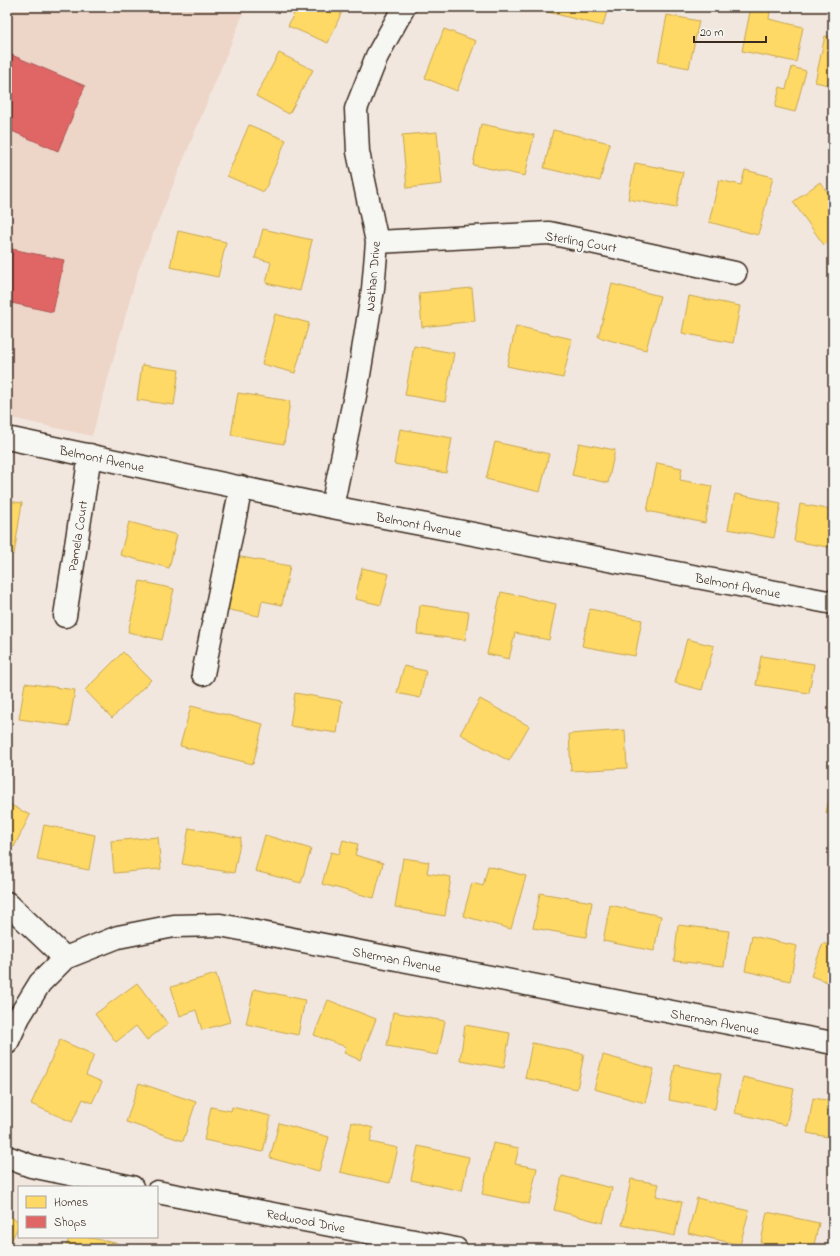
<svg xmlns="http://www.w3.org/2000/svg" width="840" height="1256" font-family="'Indie Flower',sans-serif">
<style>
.built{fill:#edd5c8}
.homes{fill:#ffd966;stroke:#c4a450}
.shops{fill:#e06666;stroke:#ae5450}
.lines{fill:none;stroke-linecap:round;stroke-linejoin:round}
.minor-casing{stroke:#3b2a1e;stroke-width:25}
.minor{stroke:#f6f6f2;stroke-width:22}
.labels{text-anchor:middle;stroke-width:4;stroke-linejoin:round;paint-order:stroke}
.street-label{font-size:13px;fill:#3b2a1e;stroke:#f6f6f2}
</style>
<rect width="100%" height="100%" fill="#f2e7df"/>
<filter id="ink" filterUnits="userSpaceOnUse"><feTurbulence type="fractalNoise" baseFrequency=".025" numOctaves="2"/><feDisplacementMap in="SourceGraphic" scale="8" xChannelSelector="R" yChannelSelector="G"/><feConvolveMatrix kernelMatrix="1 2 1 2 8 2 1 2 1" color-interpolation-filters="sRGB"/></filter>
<g filter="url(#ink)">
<!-- built -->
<path class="built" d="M 7,7 L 246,7 L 138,271 L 92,436 L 7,417 Z"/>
<!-- homes -->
<path class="homes" d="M 297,7 L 344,7 L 328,43 L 288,26 Z
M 545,7 L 608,7 L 603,26 L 544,11 Z
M 751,7 L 770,11 L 769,19 L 803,27 L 796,62 L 742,51 Z
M 667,15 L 699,21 L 689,68 L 658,62 Z
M 444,29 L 476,41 L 457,91 L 425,78 Z
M 825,36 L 833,37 L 833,86 L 815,82 Z
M 279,53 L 313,70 L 289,114 L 256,96 Z
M 792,67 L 806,71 L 795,112 L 775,107 L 780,87 L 786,89 Z
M 481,124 L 534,135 L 525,176 L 473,165 Z
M 249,125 L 286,140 L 264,192 L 227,176 Z
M 553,130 L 610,143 L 600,181 L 544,168 Z
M 437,132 L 442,184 L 407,188 L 402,135 Z
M 635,163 L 683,172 L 676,208 L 628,199 Z
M 745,170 L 773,177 L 758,235 L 709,222 L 719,180 L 741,185 Z
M 820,182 L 833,200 L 833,238 L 824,245 L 793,202 Z
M 263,229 L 312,240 L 300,291 L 266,283 L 271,262 L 255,258 Z
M 178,231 L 226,242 L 218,277 L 170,267 Z
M 612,284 L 660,296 L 646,350 L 598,337 Z
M 472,288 L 475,321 L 422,327 L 419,293 Z
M 689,296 L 740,306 L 733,343 L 682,333 Z
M 275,314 L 309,323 L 295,373 L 262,364 Z
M 516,326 L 572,339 L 563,378 L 507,366 Z
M 414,346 L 454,353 L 445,402 L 405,395 Z
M 142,365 L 179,370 L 174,405 L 137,400 Z
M 238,393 L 290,401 L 284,444 L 231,435 Z
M 400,429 L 452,438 L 446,473 L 394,464 Z
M 495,442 L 549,454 L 540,492 L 486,479 Z
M 579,443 L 615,450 L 608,483 L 572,475 Z
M 657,463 L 682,468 L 680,480 L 712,486 L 705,523 L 647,511 Z
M 735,494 L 781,503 L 774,538 L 728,529 Z
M 7,501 L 22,503 L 14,554 L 7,553 Z
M 800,504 L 833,510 L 833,548 L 794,541 Z
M 129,522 L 177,535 L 169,568 L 120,555 Z
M 236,556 L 290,566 L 282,605 L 262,601 L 259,616 L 225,609 Z
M 362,568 L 389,574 L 381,605 L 355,599 Z
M 140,581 L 174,589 L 162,640 L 128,632 Z
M 501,592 L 556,604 L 549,640 L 515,633 L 509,659 L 487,654 Z
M 420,605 L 469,612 L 465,640 L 417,634 Z
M 590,609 L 642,620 L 635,656 L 582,646 Z
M 687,639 L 714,646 L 702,690 L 675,683 Z
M 123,652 L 151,680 L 112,718 L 85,690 Z
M 761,656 L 814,664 L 809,693 L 756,685 Z
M 404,666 L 426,671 L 420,698 L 397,693 Z
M 25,683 L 75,690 L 69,726 L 19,719 Z
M 295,693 L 342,701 L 337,733 L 290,726 Z
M 480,699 L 529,726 L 509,761 L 460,734 Z
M 191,706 L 263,724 L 253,764 L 180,746 Z
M 625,730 L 627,768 L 571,771 L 569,734 Z
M 833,783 L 833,815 L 826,813 Z
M 7,803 L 30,815 L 14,847 L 7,843 Z
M 44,825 L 95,835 L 89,870 L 37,860 Z
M 189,828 L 241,838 L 234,873 L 182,864 Z
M 265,835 L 311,849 L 301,883 L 255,871 Z
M 158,837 L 161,869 L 114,873 L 111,841 Z
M 343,840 L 358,844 L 355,855 L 383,863 L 374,898 L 322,884 L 331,852 L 339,854 Z
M 403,858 L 429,862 L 427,873 L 451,877 L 445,916 L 395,907 Z
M 488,866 L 526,876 L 511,929 L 463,916 L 472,883 L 483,886 Z
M 540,893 L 592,902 L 586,937 L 533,928 Z
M 610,905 L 661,916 L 654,951 L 603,941 Z
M 678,925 L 729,931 L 724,966 L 674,961 Z
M 752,936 L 797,946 L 790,981 L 745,971 Z
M 823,943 L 833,947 L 833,984 L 811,976 Z
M 216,974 L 230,1022 L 202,1030 L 196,1010 L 180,1016 L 171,987 Z
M 137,983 L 168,1024 L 147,1040 L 136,1026 L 116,1042 L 95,1014 Z
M 254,989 L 305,1000 L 298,1035 L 246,1024 Z
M 328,1000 L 376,1019 L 360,1060 L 344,1053 L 346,1047 L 314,1035 Z
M 393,1012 L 445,1021 L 438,1055 L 387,1046 Z
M 465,1025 L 510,1033 L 504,1068 L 460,1060 Z
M 60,1040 L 94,1055 L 86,1075 L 102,1082 L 92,1103 L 83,1099 L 72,1122 L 31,1104 Z
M 532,1043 L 584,1054 L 577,1089 L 525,1078 Z
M 603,1055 L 654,1069 L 645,1103 L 594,1089 Z
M 675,1065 L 721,1074 L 715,1109 L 669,1100 Z
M 743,1077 L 794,1089 L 786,1125 L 735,1113 Z
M 139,1083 L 196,1102 L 183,1141 L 126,1122 Z
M 813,1098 L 833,1101 L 833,1138 L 807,1133 Z
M 211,1107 L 231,1111 L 232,1107 L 271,1116 L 263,1152 L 204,1140 Z
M 352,1122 L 373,1128 L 370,1142 L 398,1148 L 390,1183 L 340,1172 Z
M 279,1123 L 329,1137 L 319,1171 L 270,1158 Z
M 493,1143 L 519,1148 L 515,1164 L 537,1168 L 529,1204 L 482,1194 Z
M 418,1146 L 469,1157 L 462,1191 L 411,1180 Z
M 562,1176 L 612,1188 L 603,1223 L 554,1210 Z
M 631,1179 L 659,1184 L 656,1196 L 682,1202 L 675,1236 L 622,1225 Z
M 697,1198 L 749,1211 L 740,1245 L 688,1233 Z
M 767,1212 L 819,1223 L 813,1249 L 760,1247 Z
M 7,1216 L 19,1221 L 19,1225 L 7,1249 Z
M 69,1237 L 86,1237 L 120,1244 L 119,1249 L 66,1249 Z"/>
<!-- shops -->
<path class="shops" d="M 7,53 L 85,86 L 58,151 L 7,129 Z
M 7,248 L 64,260 L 53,312 L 7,302 Z"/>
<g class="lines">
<defs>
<path id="minor" d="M 377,242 L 549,233 L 735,273
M 7,438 L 332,507 L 833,603
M 332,507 L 358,381 L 373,289 L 377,242 L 358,152 L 356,109 L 377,56 L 404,7
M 65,616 L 90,455
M 203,674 L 241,487
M 7,903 L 65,958
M 7,1043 L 19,1017 L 40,983 L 65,958 L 118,937 L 174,926 L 220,925 L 833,1043
M 7,1157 L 31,1166 L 132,1187
M 157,1192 L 456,1249"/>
</defs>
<!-- minor casing -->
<use href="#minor" class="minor-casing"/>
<!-- minor -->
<use href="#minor" class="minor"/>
</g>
</g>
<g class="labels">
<!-- street labels -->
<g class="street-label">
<text transform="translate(581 241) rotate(10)" y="5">Sterling Court</text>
<text transform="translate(372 276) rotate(-85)" y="5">Nathan Drive</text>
<text transform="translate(102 458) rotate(12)" y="5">Belmont Avenue</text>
<text transform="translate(419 524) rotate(11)" y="5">Belmont Avenue</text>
<text transform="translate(77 536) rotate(-81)" y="5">Pamela Court</text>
<text transform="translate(738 585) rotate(11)" y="5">Belmont Avenue</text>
<text transform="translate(397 959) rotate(11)" y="5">Sherman Avenue</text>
<text transform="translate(715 1021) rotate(11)" y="5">Sherman Avenue</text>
<text transform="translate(306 1220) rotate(11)" y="5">Redwood Drive</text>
</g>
</g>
<!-- margin -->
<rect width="840" height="1256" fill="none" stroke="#f6f6f2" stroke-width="24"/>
<rect x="12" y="12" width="816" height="1232" fill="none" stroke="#3b2a1e" stroke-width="1.5" filter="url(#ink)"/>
<!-- legend -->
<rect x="18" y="1186" width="140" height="52" fill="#f6f6f2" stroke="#aba49d"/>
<rect x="26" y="1196" width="20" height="12" fill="#ffd966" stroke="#aba49d"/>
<text x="54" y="1206" font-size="12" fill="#3b2a1e">Homes</text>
<rect x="26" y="1216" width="20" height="12" fill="#e06666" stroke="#aba49d"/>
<text x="54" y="1226" font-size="12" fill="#3b2a1e">Shops</text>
<!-- scale -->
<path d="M694 36v6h72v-6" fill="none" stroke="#3b2a1e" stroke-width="2"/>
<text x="700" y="36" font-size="12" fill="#3b2a1e" stroke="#f6f6f2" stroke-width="3" paint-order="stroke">20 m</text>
</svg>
